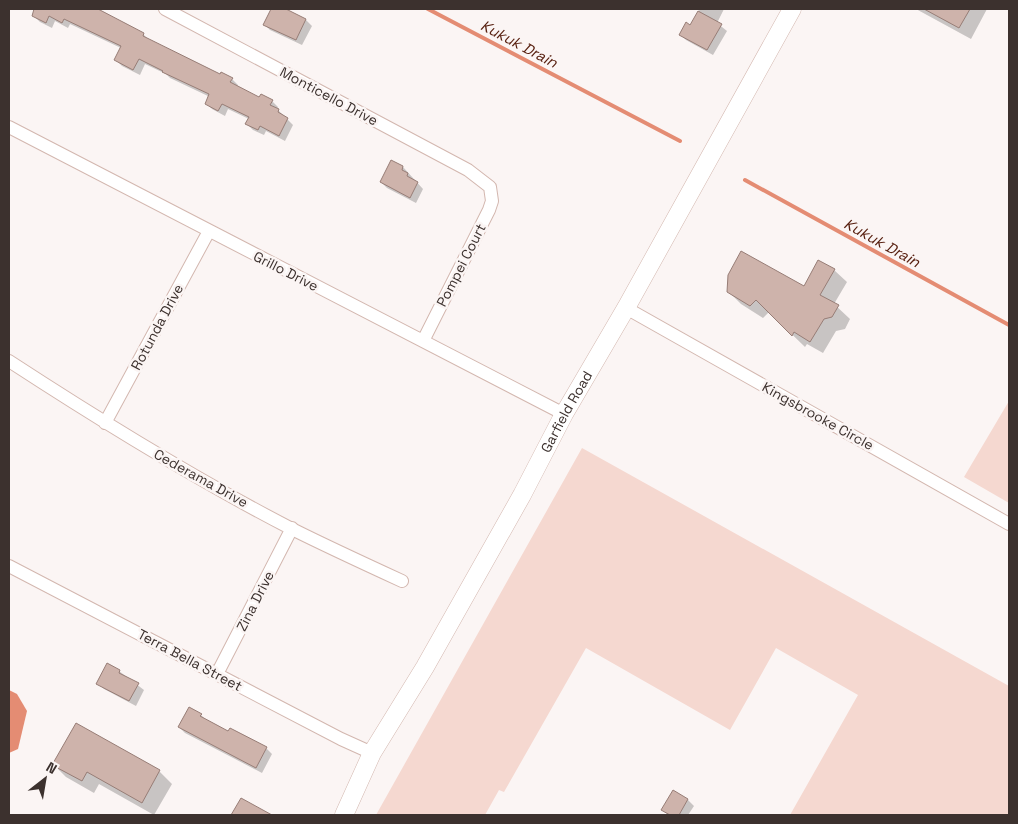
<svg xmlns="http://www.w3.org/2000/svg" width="1018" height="824" font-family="'Space Grotesk',sans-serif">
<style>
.green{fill:#f5d8d0}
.water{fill:#e48c73}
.shadow{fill:#0003}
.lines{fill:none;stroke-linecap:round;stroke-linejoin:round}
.stream{stroke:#e48c73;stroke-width:4}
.building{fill:#ceb3ab;stroke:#977d76}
.minor-casing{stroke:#d3b7af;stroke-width:14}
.secondary-casing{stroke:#d3b7af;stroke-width:19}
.minor{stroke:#fff;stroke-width:12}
.secondary{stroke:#fff;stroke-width:18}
.labels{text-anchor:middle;stroke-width:5;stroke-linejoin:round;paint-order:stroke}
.street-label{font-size:14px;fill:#3c312e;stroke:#fbf5f4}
.water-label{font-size:15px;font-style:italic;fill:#582010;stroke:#fbf5f4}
</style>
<rect width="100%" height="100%" fill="#fbf5f4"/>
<!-- green -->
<path class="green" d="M 1009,401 L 1009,503 L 964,477 Z
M 582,448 L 1009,686 L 1009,815 L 790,815 L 858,695 L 776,648 L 730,730 L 586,648 L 504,792 L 499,790 L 485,815 L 376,815 Z"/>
<!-- water -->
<path class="water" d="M 9,690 L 17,694 L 27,711 L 18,749 L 9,753 Z"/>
<!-- shadow -->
<path class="shadow" d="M 33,9 L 82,9 L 86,11 L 87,9 L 95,9 L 143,34 L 150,41 L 220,75 L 232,79 L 238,85 L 237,87 L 260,99 L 272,101 L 278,107 L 277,109 L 293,125 L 285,141 L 266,131 L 264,135 L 253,130 L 247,124 L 249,119 L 228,109 L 225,116 L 212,109 L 206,103 L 210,97 L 170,78 L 166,74 L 145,64 L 140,75 L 122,66 L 116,60 L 121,48 L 70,24 L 68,28 L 55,21 L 52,28 L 40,22 L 34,16 L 36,11 Z
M 272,9 L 284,9 L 306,20 L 312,26 L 302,45 L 270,30 L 264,24 Z
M 700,9 L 724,9 L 717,23 L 727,31 L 713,55 L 686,40 L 680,34 L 690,26 Z
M 916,9 L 987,9 L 971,39 Z
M 403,167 L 423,189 L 416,203 L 387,188 L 381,182 Z
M 834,270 L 847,282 L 834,304 L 850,319 L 845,329 L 836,331 L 823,353 L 807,344 L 805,347 L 769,312 L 763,318 L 741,304 L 728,291 L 805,287 Z
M 119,671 L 144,690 L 136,706 L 104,689 L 98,683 Z
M 201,715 L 207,721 L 229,733 L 266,748 L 272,754 L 262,773 L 185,733 L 179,727 Z
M 77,725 L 159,771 L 172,784 L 154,815 L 99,784 L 94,793 L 66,777 L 54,765 Z
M 674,792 L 688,800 L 694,806 L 688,815 L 668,815 L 663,810 Z"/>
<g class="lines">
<!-- stream -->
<path class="stream" d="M 428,9 L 680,141
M 745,180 L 1009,325"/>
</g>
<!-- building -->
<path class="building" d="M 34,9 L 98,9 L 144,33 L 143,36 L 220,74 L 221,72 L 233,78 L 230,82 L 259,97 L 261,94 L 273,100 L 270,105 L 279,109 L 278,112 L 288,118 L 279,136 L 260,126 L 258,130 L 245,124 L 249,117 L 222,104 L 218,111 L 205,104 L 209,94 L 162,72 L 163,71 L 139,59 L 133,70 L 114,60 L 121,46 L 64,19 L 62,23 L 49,16 L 46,23 L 32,16 Z
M 271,9 L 286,9 L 306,19 L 296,40 L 263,25 Z
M 924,9 L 970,9 L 959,28 Z
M 698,11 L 722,24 L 707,50 L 679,35 L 686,22 L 690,25 Z
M 391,160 L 403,166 L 402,170 L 408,173 L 407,176 L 418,182 L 410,198 L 380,182 Z
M 741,251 L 804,286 L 818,260 L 835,269 L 820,295 L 839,305 L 832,317 L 824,319 L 810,342 L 794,332 L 792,336 L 756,300 L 750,306 L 727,292 L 728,275 Z
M 107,663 L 120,670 L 119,673 L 139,683 L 129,701 L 96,684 Z
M 189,707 L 202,714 L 200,716 L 228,731 L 230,728 L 267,747 L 256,768 L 178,727 Z
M 76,723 L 160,770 L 142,803 L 87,772 L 82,781 L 52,765 Z
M 673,790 L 688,799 L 679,815 L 670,815 L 661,810 Z
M 241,798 L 272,815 L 231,815 Z"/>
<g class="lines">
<defs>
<path id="minor" d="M 165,9 L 468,170 L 490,187 L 492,201 L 489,210 L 423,341
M 9,127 L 564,414
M 626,308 L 1009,524
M 9,361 C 101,421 195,479 292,529 C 328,547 365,564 402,581
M 105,423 L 209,231
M 9,566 L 341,739 L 372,753
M 217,674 L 292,528"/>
<g id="secondary">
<path id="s1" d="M 344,815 L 372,753 L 425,667 L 522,495 L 564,414 L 626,308 L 792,9"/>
</g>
</defs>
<!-- minor casing -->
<use href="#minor" class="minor-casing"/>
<!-- secondary casing -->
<use href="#secondary" class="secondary-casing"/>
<!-- minor -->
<use href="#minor" class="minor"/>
<!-- secondary -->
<use href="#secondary" class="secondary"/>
</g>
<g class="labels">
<!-- street labels -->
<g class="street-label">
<text transform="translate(329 96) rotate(28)" y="5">Monticello Drive</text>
<text transform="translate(461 265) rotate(-63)" y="5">Pompei Court</text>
<text transform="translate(286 271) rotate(27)" y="5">Grillo Drive</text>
<text transform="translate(157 327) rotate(-62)" y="5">Rotunda Drive</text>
<text dy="5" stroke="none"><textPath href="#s1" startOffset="461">Garfield Road</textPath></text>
<text transform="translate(818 416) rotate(29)" y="5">Kingsbrooke Circle</text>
<text transform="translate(201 478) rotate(29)" y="5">Cederama Drive</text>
<text transform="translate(255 601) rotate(-63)" y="5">Zina Drive</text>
<text transform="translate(190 660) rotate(28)" y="5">Terra Bella Street</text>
</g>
<!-- water labels -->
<g class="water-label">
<text transform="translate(519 44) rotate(28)" y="5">Kukuk Drain</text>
<text transform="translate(882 243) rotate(29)" y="5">Kukuk Drain</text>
</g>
</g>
<!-- border -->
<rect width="1018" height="824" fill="none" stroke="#3c312e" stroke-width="20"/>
<!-- north arrow -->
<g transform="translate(45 779) rotate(31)" stroke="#fbf5f4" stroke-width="4" paint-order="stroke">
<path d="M0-4L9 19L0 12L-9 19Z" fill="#3c312e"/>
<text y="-8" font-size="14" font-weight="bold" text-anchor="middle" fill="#3c312e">N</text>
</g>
</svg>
